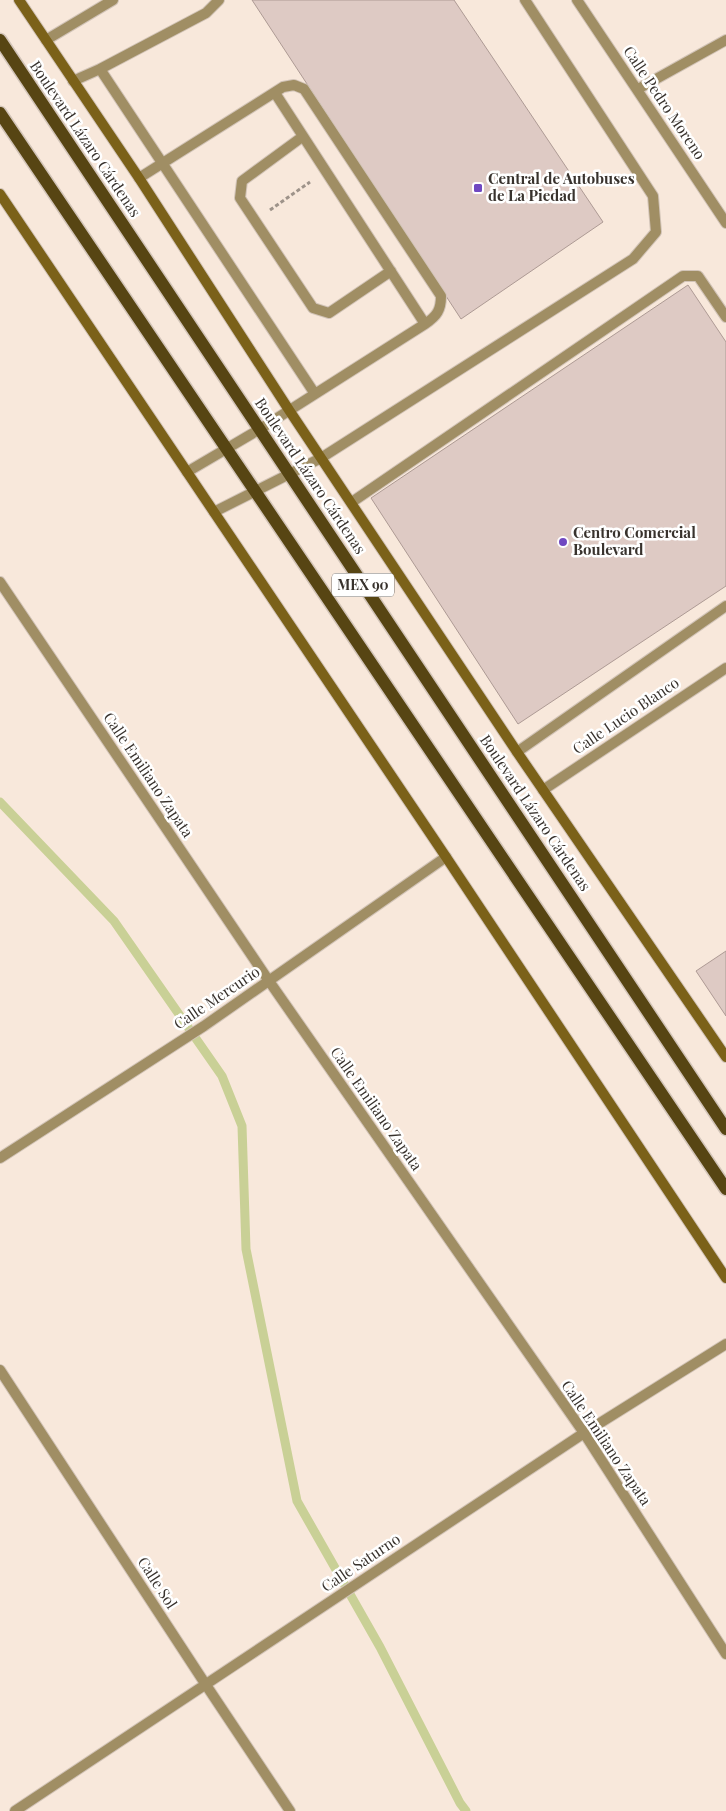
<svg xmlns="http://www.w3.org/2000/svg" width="726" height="1811" font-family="'Playfair Display',serif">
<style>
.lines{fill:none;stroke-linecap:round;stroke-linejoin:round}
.stream{stroke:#c9d096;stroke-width:9}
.building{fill:#decac4;stroke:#ad9a94}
.lane-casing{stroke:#d2c4b8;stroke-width:12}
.street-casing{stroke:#d2c4b8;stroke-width:12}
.secondary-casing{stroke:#d2c4b8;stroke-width:12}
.primary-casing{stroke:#d2c4b8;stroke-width:15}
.path{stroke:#9e938a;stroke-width:3;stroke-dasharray:4 2.5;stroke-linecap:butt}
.lane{stroke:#a08e64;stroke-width:10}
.street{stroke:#a08e64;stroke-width:10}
.secondary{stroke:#7b6119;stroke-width:10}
.primary{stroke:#574513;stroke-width:12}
.poi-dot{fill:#7048c1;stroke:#fff;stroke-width:2}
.labels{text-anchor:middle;stroke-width:5;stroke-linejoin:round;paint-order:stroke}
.shield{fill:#fff;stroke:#74706c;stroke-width:1}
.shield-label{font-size:14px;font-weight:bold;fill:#38322d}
.street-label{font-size:15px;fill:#38322d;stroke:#fff}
.poi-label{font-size:15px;font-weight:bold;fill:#38322d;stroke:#fff;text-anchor:start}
</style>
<rect width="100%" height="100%" fill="#f8e8db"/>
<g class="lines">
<!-- stream -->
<path class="stream" d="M 0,802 L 114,921 L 222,1076 L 242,1126 L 246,1249 L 297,1501 L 380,1647 L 460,1803 L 466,1811"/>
</g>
<!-- building -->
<path class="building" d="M 252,0 L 454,0 L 603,222 L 461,319 Z
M 688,285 L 726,342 L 726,586 L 518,724 L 371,498 Z
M 726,951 L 726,1016 L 696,971 Z"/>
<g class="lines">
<defs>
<path id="lane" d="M 46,40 L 113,0
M 100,69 L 315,394
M 73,81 L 100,69 L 206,13 L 219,0
M 275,93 L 425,324
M 302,137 L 242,181 L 240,198 L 313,308 L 329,313 L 391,271
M 139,178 L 283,87 L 294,85 L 304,89 L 441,296 C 441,310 437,316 425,324 L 260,429 L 187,472
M 352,502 L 683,276 L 698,276 L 726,317
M 214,512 L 321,458 L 633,259 L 656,232 L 653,196 L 525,0
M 517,752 L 726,606"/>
<path id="street" d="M 577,0 L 726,223
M 638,89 L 726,40
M 0,582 L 269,981 L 584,1433 L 726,1654
M 543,790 L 726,668
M 0,1158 L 204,1026 L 446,857
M 0,1370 L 206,1685 L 290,1811
M 15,1811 L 584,1433 L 726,1344"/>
<path id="secondary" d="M 19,0 L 139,178 L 289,410 L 517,752 L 726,1057
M 0,194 L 446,857 L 726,1278"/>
<path id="primary" d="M 0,40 L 726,1129
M 0,113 L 726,1189"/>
</defs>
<!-- lane casing -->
<use href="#lane" class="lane-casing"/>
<!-- street casing -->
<use href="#street" class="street-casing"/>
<!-- secondary casing -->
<use href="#secondary" class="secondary-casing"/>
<!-- primary casing -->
<use href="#primary" class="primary-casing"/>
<!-- path -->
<path class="path" d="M 270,210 L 310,182"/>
<!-- lane -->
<use href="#lane" class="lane"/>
<!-- street -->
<use href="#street" class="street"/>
<!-- secondary -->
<use href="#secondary" class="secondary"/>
<!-- primary -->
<use href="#primary" class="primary"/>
</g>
<!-- markers -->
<g class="poi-dot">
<rect x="473" y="183" width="10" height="10" rx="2.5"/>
<circle cx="563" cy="542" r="5"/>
</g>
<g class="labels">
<!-- shield labels -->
<rect class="shield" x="332" y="573.5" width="62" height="23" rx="4"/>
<g class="shield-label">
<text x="363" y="590">MEX 90</text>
</g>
<!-- street labels -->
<g class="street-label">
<text transform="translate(664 103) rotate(56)" y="5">Calle Pedro Moreno</text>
<text transform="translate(85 139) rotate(56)" y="5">Boulevard Lázaro Cárdenas</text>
<text transform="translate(310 476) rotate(56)" y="5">Boulevard Lázaro Cárdenas</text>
<text transform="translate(626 716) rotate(-34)" y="5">Calle Lucio Blanco</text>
<text transform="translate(148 775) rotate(56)" y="5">Calle Emiliano Zapata</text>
<text transform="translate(535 813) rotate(56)" y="5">Boulevard Lázaro Cárdenas</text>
<text transform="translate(217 998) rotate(-34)" y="5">Calle Mercurio</text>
<text transform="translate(376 1109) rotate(55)" y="5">Calle Emiliano Zapata</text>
<text transform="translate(606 1443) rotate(56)" y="5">Calle Emiliano Zapata</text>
<text transform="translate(361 1563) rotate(-34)" y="5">Calle Saturno</text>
<text transform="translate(157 1583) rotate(57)" y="5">Calle Sol</text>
</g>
<!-- poi labels -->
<g class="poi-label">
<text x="488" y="184">Central de Autobuses<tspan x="488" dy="17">de La Piedad</tspan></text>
<text x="573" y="538">Centro Comercial<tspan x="573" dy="17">Boulevard</tspan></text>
</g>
</g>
</svg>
